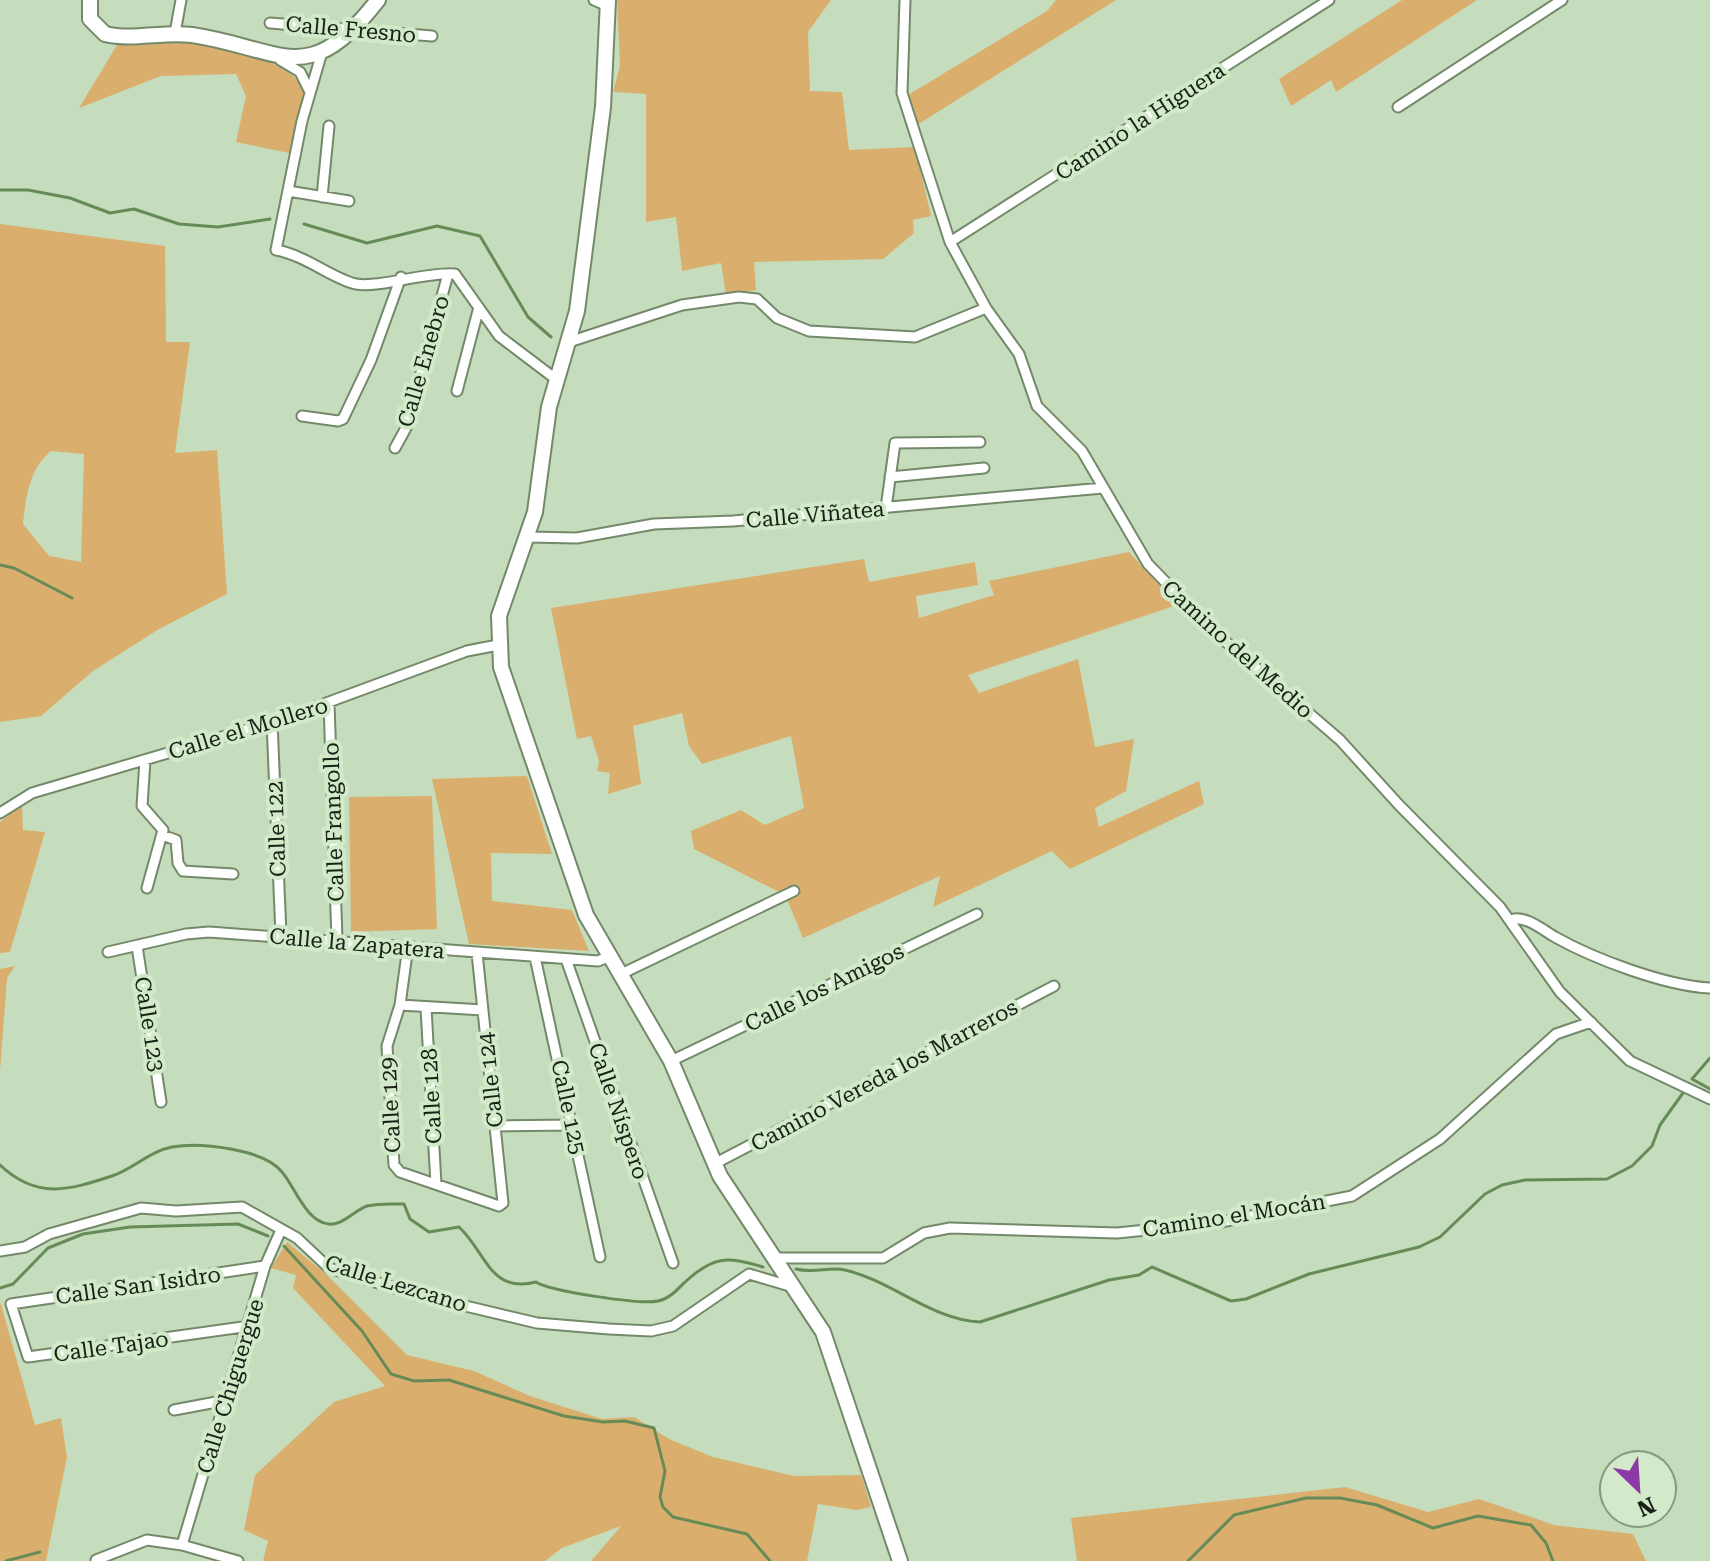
<svg xmlns="http://www.w3.org/2000/svg" width="1710" height="1561" font-family="'Roboto Serif',serif">
<style>
.green{fill:#daaf6e;fill-rule:evenodd}
.lines{fill:none;stroke-linecap:round;stroke-linejoin:round}
.stream{stroke:#668b57;stroke-width:3}
.minor-casing{stroke:#73896a;stroke-width:13}
.secondary-casing{stroke:#73896a;stroke-width:18}
.minor{stroke:#fff;stroke-width:9}
.secondary{stroke:#fff;stroke-width:14}
.labels{text-anchor:middle;stroke-width:8;stroke-linejoin:round;paint-order:stroke}
.street-label{font-size:22px;fill:#182115;stroke:#d2eac9}
</style>
<rect width="100%" height="100%" fill="#c5ddbc"/>
<!-- green -->
<path class="green" d="M 617,0 L 831,0 L 808,32 L 810,91 L 842,92 L 849,150 L 915,147 L 931,216 L 913,220 L 914,233 L 883,259 L 754,262 L 756,290 L 726,295 L 721,263 L 682,271 L 676,217 L 646,222 L 646,94 L 613,92 L 620,66 Z
M 1056,0 L 1116,0 L 917,125 L 908,95 L 1047,11 Z
M 1402,0 L 1477,0 L 1336,92 L 1331,80 L 1291,106 L 1279,79 Z
M 176,39 C 206,45 296,57 303,92 C 306,109 293,137 289,153 L 236,142 L 246,96 L 236,74 L 161,76 L 79,108 L 117,45 Z
M 0,224 L 165,246 L 166,342 L 190,342 L 175,453 L 217,450 L 227,594 L 159,629 L 93,671 L 41,716 L 0,722 ZM 51,451 L 84,454 L 81,562 L 49,556 L 23,524 C 26,497 29,469 51,451 Z
M 1129,552 L 1177,605 L 968,675 L 979,693 L 1078,659 L 1095,747 L 1134,739 L 1126,791 L 1095,808 L 1099,827 L 1199,781 L 1204,804 L 1070,869 L 1052,851 L 933,907 L 940,876 L 803,938 L 785,895 L 694,849 L 691,831 L 741,810 L 765,825 L 804,808 L 791,736 L 702,764 L 689,746 L 682,713 L 633,726 L 641,784 L 608,794 L 610,773 L 597,771 L 599,761 L 591,736 L 577,739 L 551,608 L 864,559 L 869,582 L 975,562 L 978,585 L 916,596 L 919,618 L 994,595 L 989,581 Z
M 527,776 L 552,854 L 491,853 L 492,901 L 572,910 L 589,951 L 469,944 L 432,779 Z
M 432,796 L 437,929 L 351,932 L 349,797 Z
M 22,805 L 23,830 L 45,832 L 10,952 L 0,953 L 0,822 Z
M 15,966 L 7,978 L 0,1071 L 0,969 Z
M 287,1242 L 327,1275 L 407,1355 L 474,1371 L 530,1396 L 602,1419 L 634,1417 L 669,1439 L 713,1457 L 794,1476 L 861,1475 L 871,1507 L 857,1510 L 818,1504 L 807,1561 L 591,1561 L 621,1526 L 562,1548 L 545,1561 L 263,1561 L 268,1541 L 244,1530 L 255,1475 L 334,1402 L 385,1386 L 293,1288 L 296,1275 L 271,1268 Z
M 0,1301 L 35,1425 L 61,1418 L 67,1457 L 46,1561 L 0,1561 Z
M 1345,1487 L 1428,1512 L 1479,1499 L 1554,1525 L 1633,1534 L 1646,1561 L 1077,1561 L 1071,1518 Z"/>
<g class="lines">
<!-- stream -->
<path class="stream" d="M 0,190 L 28,190 L 70,198 L 110,213 L 134,209 L 179,224 L 218,227 L 270,219
M 304,224 L 367,243 L 437,226 L 480,236 L 528,317 L 551,337
M 0,565 L 14,568 L 72,598
M 1710,1058 L 1692,1079 L 1710,1089
M 0,1165 C 37,1200 69,1190 112,1176 C 133,1169 150,1151 172,1147 C 200,1142 264,1149 282,1172 C 295,1187 306,1222 329,1224 C 342,1226 355,1210 367,1206 C 379,1203 392,1204 404,1204 L 410,1219 L 429,1232 L 459,1227 C 486,1252 490,1294 536,1282 C 549,1291 641,1305 658,1301 C 669,1299 677,1290 684,1283 C 713,1256 726,1256 763,1267
M 284,1246 L 362,1331 L 391,1374 L 414,1381 L 449,1380 L 564,1416 L 603,1422 L 625,1421 L 654,1428 L 665,1471 L 660,1497 L 663,1507 L 673,1517 L 747,1534 L 770,1561
M 796,1269 C 814,1274 830,1266 845,1270 C 892,1281 932,1320 980,1322 L 1109,1280 L 1139,1275 L 1152,1267 L 1231,1301 L 1246,1299 L 1309,1274 L 1419,1247 L 1440,1237 L 1485,1194 L 1502,1185 L 1525,1180 L 1607,1179 L 1632,1166 L 1652,1146 L 1660,1125 L 1683,1093
M 0,1288 L 13,1284 L 48,1248 L 83,1234 L 130,1227 L 238,1224 L 268,1236
M 6,1561 L 40,1552
M 1188,1561 L 1234,1515 L 1306,1498 L 1340,1498 L 1377,1505 L 1433,1528 L 1478,1516 L 1531,1525 L 1546,1543 L 1553,1561"/>
<defs>
<path id="minor" d="M 594,0 L 608,6
M 905,0 L 902,93 L 950,242 L 986,308 L 1019,354 L 1037,406 L 1082,451 L 1148,564 L 1211,629 L 1340,740 L 1399,805 L 1500,907 L 1560,992 L 1630,1061 L 1710,1099
M 270,23 L 432,36
M 175,33 L 181,0
M 322,52 L 302,121 L 276,250 C 305,255 335,280 356,284 C 381,288 423,272 455,274 L 499,336 L 557,380
M 280,60 L 300,72 L 309,90
M 1398,107 L 1562,0
M 288,191 L 349,201
M 322,197 L 329,126
M 950,242 L 1329,0
M 569,342 L 682,305 L 739,297 L 757,299 L 777,318 L 809,331 L 915,337 L 986,308
M 457,391 L 478,311
M 302,416 L 338,421 L 343,419 L 371,360 L 401,277
M 395,448 L 406,428 L 448,274
M 890,477 L 984,468
M 886,508 L 895,443 L 980,442
M 528,537 L 577,538 L 654,524 L 733,521 L 1103,488
M 329,703 L 337,940
M 272,722 L 281,935
M 145,760 L 142,806 L 163,830 L 147,888
M 0,813 L 32,793 L 280,720 L 467,651 L 498,645
M 162,835 L 176,840 L 178,863 L 183,871 L 233,874
M 1510,920 C 1524,914 1543,930 1555,937 C 1594,959 1666,986 1710,988
M 137,946 L 161,1102
M 408,946 L 400,1005 L 387,1046 L 394,1165 L 400,1172 L 499,1206 L 503,1203 L 477,953
M 108,952 L 186,934 L 209,932 L 598,961 L 608,957
M 535,957 L 600,1257
M 566,959 L 673,1263
M 619,975 L 794,891
M 400,1005 L 483,1010
M 426,1008 L 436,1184
M 671,1061 L 977,914
M 494,1126 L 572,1125
M 714,1164 L 1054,986
M 0,1251 L 25,1247 L 49,1234 L 141,1208 L 176,1211 L 242,1207 L 297,1238 L 329,1268 L 411,1293 L 537,1323 L 609,1329 L 651,1331 L 673,1326 L 749,1274 L 793,1287
M 777,1258 L 883,1258 L 924,1233 L 950,1228 L 1117,1233 L 1216,1223 L 1352,1196 L 1440,1139 L 1556,1034 L 1591,1022
M 250,1326 L 28,1357 L 11,1304 L 265,1266
M 174,1410 L 227,1400
M 182,1545 L 265,1266 L 281,1230
M 96,1560 L 147,1540 L 182,1545 L 238,1561"/>
<path id="secondary" d="M 90,0 L 90,19 L 105,34 C 133,41 163,31 192,35 C 284,49 307,91 378,0
M 608,0 L 603,107 L 577,311 L 549,407 L 535,512 L 499,616 L 501,667 L 586,915 L 671,1061 L 720,1176 L 823,1332 L 900,1561"/>
</defs>
<!-- minor casing -->
<use href="#minor" class="minor-casing"/>
<!-- secondary casing -->
<use href="#secondary" class="secondary-casing"/>
<!-- minor -->
<use href="#minor" class="minor"/>
<!-- secondary -->
<use href="#secondary" class="secondary"/>
</g>
<g class="labels">
<!-- street labels -->
<g class="street-label">
<text transform="translate(351 29) rotate(5)" y="8">Calle Fresno</text>
<text transform="translate(1140 121) rotate(-33)" y="8">Camino la Higuera</text>
<text transform="translate(423 361) rotate(-74)" y="8">Calle Enebro</text>
<text transform="translate(815 514) rotate(-5)" y="8">Calle Viñatea</text>
<text transform="translate(1238 649) rotate(42)" y="8">Camino del Medio</text>
<text transform="translate(248 728) rotate(-17)" y="8">Calle el Mollero</text>
<text transform="translate(333 822) rotate(-92)" y="8">Calle Frangollo</text>
<text transform="translate(276 829) rotate(-92)" y="8">Calle 122</text>
<text transform="translate(357 943) rotate(5)" y="8">Calle la Zapatera</text>
<text transform="translate(824 987) rotate(-26)" y="8">Calle los Amigos</text>
<text transform="translate(150 1024) rotate(81)" y="8">Calle 123</text>
<text transform="translate(884 1075) rotate(-28)" y="8">Camino Vereda los Marreros</text>
<text transform="translate(490 1080) rotate(-96)" y="8">Calle 124</text>
<text transform="translate(431 1096) rotate(-93)" y="8">Calle 128</text>
<text transform="translate(390 1105) rotate(-93)" y="8">Calle 129</text>
<text transform="translate(569 1107) rotate(78)" y="8">Calle 125</text>
<text transform="translate(619 1111) rotate(71)" y="8">Calle Níspero</text>
<text transform="translate(1234 1215) rotate(-9)" y="8">Camino el Mocán</text>
<text transform="translate(396 1283) rotate(17)" y="8">Calle Lezcano</text>
<text transform="translate(138 1285) rotate(-8)" y="8">Calle San Isidro</text>
<text transform="translate(111 1346) rotate(-8)" y="8">Calle Tajao</text>
<text transform="translate(230 1386) rotate(-73)" y="8">Calle Chiguergue</text>
</g>
</g>
<!-- north arrow -->
<g transform="translate(1638 1489) rotate(155)"><circle r="38" fill="#d2eac9" stroke="#889a81" stroke-width="2"/>
<path d="M0-6L14 30L0 20L-14 30Z" fill="#8c38a7"/>
<text y="-12" font-size="22" font-weight="bold" text-anchor="middle" fill="#182115">N</text>
</g>
</svg>
